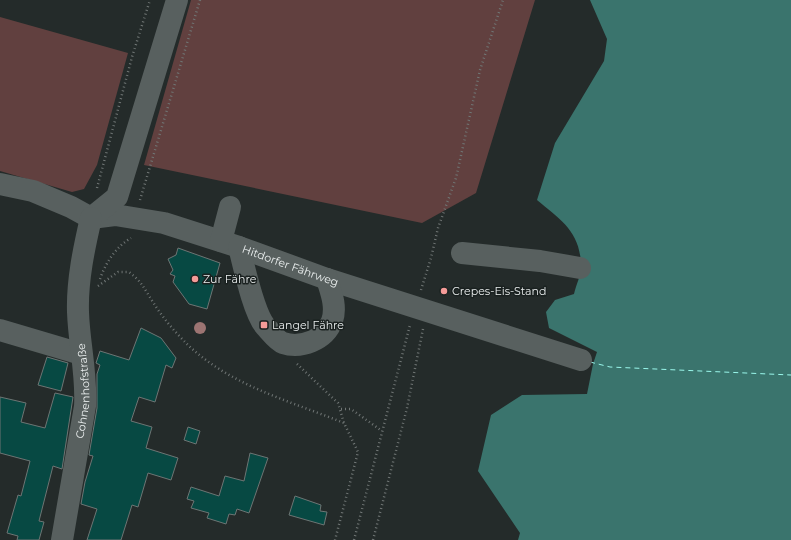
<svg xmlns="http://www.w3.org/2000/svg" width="791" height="540" font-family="Montserrat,sans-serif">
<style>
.green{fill:#61403f}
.water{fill:#3a746d}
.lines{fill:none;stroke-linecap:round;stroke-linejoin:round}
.ferry{stroke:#9af8ec;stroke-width:1;stroke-dasharray:5 4;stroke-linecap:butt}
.building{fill:#074943;stroke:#6d7574}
.path{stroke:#707675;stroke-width:2.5;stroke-dasharray:1 3;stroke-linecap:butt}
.minor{stroke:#58605f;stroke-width:22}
.tree{fill:#9c7472}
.poi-dot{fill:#f59b98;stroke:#1a2120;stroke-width:1.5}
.labels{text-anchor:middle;stroke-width:3;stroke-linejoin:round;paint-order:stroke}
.street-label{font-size:11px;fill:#eaeeee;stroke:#1a2120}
.poi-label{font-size:11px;fill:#eaeeee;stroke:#1a2120;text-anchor:start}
</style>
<rect width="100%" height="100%" fill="#242b2a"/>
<!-- green -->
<path class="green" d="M 191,0 L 535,0 L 476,193 L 422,223 L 144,165 Z
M 0,17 L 128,53 L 97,165 L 84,189 L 72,192 L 0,171 Z"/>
<!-- water -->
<path class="water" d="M 590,0 L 791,0 L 791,540 L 518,540 L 520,533 L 478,471 L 491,415 L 522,395 L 587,394 L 593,364 L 597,352 L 549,328 L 546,312 L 555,300 L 574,294 C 576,285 581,275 581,267 C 581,232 561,220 537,200 L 555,143 L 604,61 L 607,39 Z"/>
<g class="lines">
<!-- ferry -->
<path class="ferry" d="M 590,362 L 610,367 L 791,375"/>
</g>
<!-- building -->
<path class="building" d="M 178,248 L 220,263 L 207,309 L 189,304 L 173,282 L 175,276 L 170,274 L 173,270 L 168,259 L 176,255 Z
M 141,328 L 161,338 L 176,358 L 172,368 L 166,365 L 155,402 L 139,397 L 131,421 L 152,427 L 146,448 L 178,458 L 171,480 L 148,473 L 138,507 L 132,505 L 121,540 L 87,540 L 97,509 L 81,504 L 85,482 L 93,456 L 89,455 L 97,408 L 97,374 L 100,365 L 96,363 L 100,351 L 129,360 Z
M 47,357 L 68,363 L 61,391 L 38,385 Z
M 55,393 L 73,397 L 62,469 L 53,466 L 39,521 L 44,522 L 39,540 L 17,540 L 18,536 L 7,533 L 18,495 L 21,496 L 30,461 L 0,453 L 0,397 L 26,403 L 21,422 L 45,428 Z
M 188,427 L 200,431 L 196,444 L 184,440 Z
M 250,453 L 268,458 L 249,513 L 237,509 L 235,515 L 229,514 L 226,524 L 207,518 L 209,513 L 191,508 L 194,501 L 187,499 L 191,487 L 219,496 L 225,476 L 244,481 Z
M 295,496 L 321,505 L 320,511 L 327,512 L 324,525 L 289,515 Z"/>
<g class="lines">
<!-- path -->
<path class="path" d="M 97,188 L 132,57 L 150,0
M 140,200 L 200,0
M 100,279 C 106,262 116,247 131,238
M 98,286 L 118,272 L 129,272 C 143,283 143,287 153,302 C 162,317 175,332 187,344 C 229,385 290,401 344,423
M 421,290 L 431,258 L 438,228 L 456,178 L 480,70 L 503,0
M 297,364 L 338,403 L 344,423 L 358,452 L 335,540
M 341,409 L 351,409 L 382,431
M 354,540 L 410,325
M 373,540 L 407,408 L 423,329"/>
<!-- minor -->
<g class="minor">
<path id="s1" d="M 0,184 L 33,191 L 71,207 L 91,218 L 115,215 L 164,223 L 239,247 L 327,279 L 581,360"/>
<path d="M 91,218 L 117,197 L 177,0"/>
<path d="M 221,241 L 230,207"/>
<path d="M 239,247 C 244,266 253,311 265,326 C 269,330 277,341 283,343 C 301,349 325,340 332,321 C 337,307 331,292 327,279"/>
<path d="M 462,253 L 540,261 L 580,268"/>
<path d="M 0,330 L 81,354"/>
<path id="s2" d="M 62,540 L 85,406 C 87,374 79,344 78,312 C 77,281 84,248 91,218"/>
</g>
</g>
<!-- trees -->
<circle class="tree" cx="200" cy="328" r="6"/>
<!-- markers -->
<g class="poi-dot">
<circle cx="195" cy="279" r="4"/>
<circle cx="444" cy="291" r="4"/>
<rect x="260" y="321" width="8" height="8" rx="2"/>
</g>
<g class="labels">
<!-- street labels -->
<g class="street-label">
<text dy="4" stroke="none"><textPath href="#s1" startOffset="305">Hitdorfer Fährweg</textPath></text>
<text dy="4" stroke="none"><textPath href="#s2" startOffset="151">Cohnenhofstraße</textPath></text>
</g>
<!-- poi labels -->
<g class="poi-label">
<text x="203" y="283">Zur Fähre</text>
<text x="452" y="295">Crepes-Eis-Stand</text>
<text x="272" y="329">Langel Fähre</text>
</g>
</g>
</svg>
